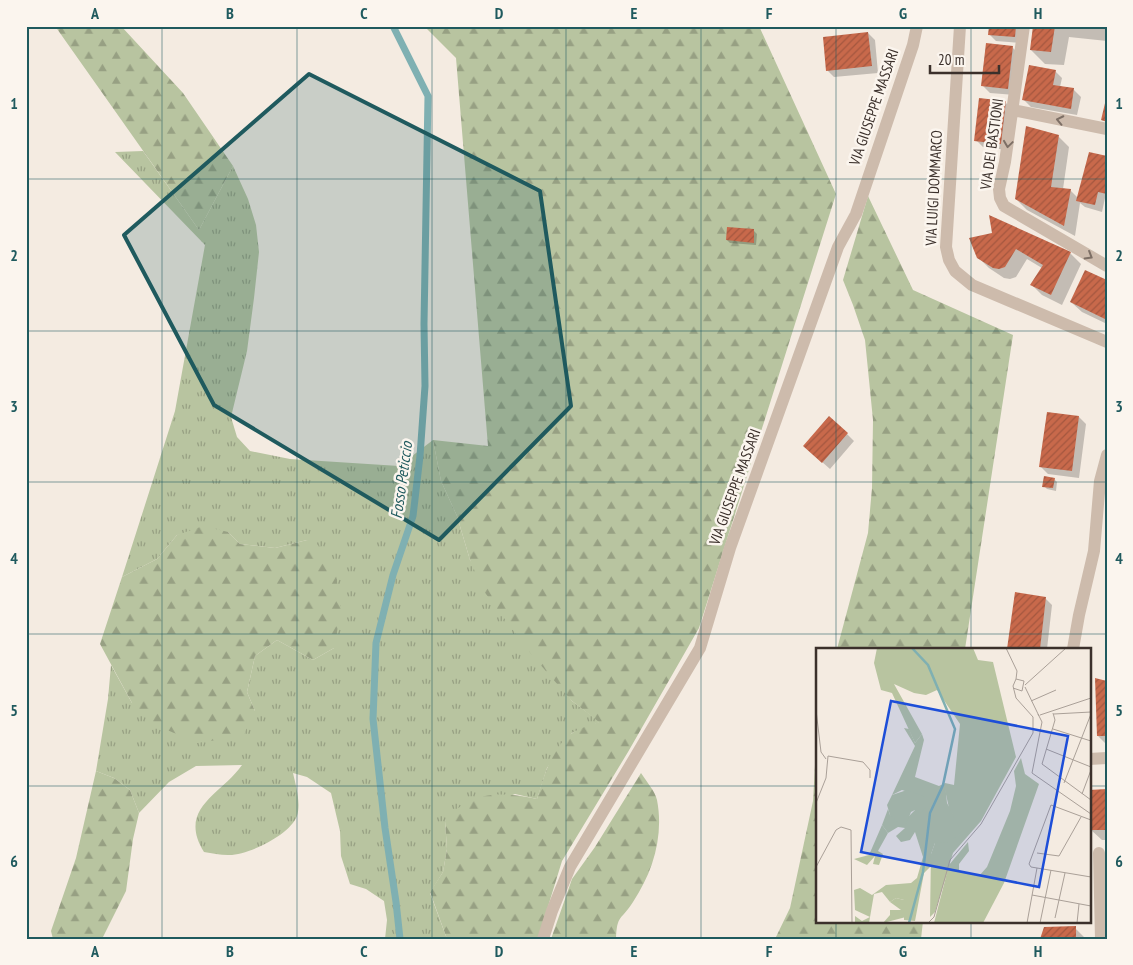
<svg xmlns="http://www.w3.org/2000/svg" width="1133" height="965" font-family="'PT Sans Narrow',sans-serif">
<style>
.grass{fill:url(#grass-tufts)}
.forest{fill:url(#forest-firs)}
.shadow{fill:#0003}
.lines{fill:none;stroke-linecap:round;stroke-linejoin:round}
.stream{stroke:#7fb0b2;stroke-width:7}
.building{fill:url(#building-hatch)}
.service{stroke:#cdbbac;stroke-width:12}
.minor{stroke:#cdbbac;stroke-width:12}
.tertiary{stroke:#cdbbac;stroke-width:12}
.oneway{stroke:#7d6f65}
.marked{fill:#1f5a5e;fill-opacity:0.2;stroke:#1f5a5e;stroke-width:4;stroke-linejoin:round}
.grid{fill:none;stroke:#1f5a5e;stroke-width:1;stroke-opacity:0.55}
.labels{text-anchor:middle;stroke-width:5;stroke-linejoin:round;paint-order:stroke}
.street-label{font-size:15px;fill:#3b302b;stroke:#fbf5ee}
.water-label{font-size:16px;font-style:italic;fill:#1f5a5e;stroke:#fbf5ee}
.inset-river{fill:none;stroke:#7fb0b2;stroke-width:2.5}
.inset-road{fill:none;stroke:#aaa098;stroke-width:1}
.view{fill:#1d4ed8;fill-opacity:0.15;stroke:#1d4ed8;stroke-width:2.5}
.inset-edge{fill:none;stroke:#3b302b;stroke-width:2.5}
.neatline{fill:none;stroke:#1f5a5e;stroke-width:2}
.grid-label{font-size:16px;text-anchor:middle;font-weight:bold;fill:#1f5a5e}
</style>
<defs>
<pattern id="grass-tufts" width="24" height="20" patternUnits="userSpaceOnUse" patternTransform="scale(1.25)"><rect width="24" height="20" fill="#b8c4a0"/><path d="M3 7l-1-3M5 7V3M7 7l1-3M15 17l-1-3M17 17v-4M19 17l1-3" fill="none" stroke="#97a083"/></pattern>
<pattern id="forest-firs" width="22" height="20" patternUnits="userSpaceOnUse" patternTransform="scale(1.25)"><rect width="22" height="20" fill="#b8c4a0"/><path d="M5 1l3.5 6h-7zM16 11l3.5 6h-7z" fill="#97a083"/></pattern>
<pattern id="building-hatch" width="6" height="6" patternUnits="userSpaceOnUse" patternTransform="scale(1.25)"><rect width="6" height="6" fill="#c8694b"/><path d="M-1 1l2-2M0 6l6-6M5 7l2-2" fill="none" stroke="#a4573f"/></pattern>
</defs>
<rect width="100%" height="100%" fill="#f4ebe1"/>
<!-- grass -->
<path class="grass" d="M 143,151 L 199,230 L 233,166 L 248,199 L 256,225 L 259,252 L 254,298 L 247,351 L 231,417 L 237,437 L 250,451 L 290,459 L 399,466 L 433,440 L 441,481 L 457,516 L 470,560 L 572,701 L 600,722 L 572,733 L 547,768 L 537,799 L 515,794 L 445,821 L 447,849 L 443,872 L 430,893 L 447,939 L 385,939 L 387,920 L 384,901 L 366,889 L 350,884 L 341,856 L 340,831 L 331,793 L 307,777 L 293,773 C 296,786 301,803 297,816 C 290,835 247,856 228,855 C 220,855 212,853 204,852 C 177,808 221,795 242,765 L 196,766 L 169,782 L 139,813 L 130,790 L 114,778 L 96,771 L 108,699 L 111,665 L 132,703 L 255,711 L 247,692 L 255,656 L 277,640 L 313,660 L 334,648 L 307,540 L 275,548 L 240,544 L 228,532 L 177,535 L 157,559 L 122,577 L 175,411 L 205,245 L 115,152 Z"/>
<!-- forest -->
<path class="forest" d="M 55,26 L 121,26 L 183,93 L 233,166 L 199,230 Z
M 424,26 L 759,26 L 836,194 L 699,628 L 628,752 L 562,861 L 538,939 L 447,939 L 430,892 L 443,872 L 447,849 L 445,821 C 451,815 458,807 466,803 C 488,791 513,794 537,799 C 544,776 551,749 571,734 C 579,728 590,725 599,722 L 572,701 L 531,654 L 483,590 L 470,560 L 457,516 L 441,481 L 433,440 L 488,446 L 456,58 Z
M 868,196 L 913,290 L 1013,335 L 965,649 L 837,649 L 868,533 L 872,488 L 873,420 L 865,340 L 853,305 L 843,280 Z
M 203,526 L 228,532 L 240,544 L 275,548 L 307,540 L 326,549 L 336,575 L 341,610 L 334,648 L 313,660 L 277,640 L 255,656 L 247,692 L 255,711 L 243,736 L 197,743 L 158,726 L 132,703 L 100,644 L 122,577 L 157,559 L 177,535 Z
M 817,729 L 817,921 L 923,921 L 921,939 L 775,939 L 790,908 L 813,801 Z
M 96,771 L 114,778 L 130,790 L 139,813 L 133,839 L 126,891 L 102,939 L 53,939 L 51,931 L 76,858 Z
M 641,773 C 646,781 655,791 657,800 C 664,836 653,872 633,902 C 621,921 617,914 616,939 L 551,939 L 572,879 L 595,847 Z"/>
<!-- shadow -->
<path class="shadow" d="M 990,26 L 1023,26 L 1021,43 L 996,41 L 989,34 Z
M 1034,26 L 1107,26 L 1107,41 L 1069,37 L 1064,65 L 1045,64 L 1031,50 Z
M 868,33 L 875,40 L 878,73 L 834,77 L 827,70 Z
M 1012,47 L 1019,54 L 1015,95 L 990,93 L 983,86 Z
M 1055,71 L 1062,78 L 1060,87 L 1074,90 L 1081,97 L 1077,115 L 1031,107 L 1024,100 Z
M 1005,102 L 1012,109 L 1008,150 L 983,147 L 976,140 Z
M 1058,136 L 1069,147 L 1063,189 L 1070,190 L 1078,198 L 1107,157 L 1107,199 L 1105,198 L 1102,212 L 1085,207 L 1080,203 L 1075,236 L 1027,210 L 1016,199 Z
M 754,231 L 757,234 L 756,245 L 730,243 L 727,240 Z
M 993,234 L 1070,253 L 1081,264 L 1062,305 L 1042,295 L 1032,285 L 1042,268 L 1027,259 L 1016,277 L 1010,279 L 1004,278 L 989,268 L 978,257 Z
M 1107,282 L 1107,324 L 1082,312 L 1071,302 Z
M 1048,413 L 1079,417 L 1086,424 L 1079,478 L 1048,474 L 1041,467 Z
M 847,434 L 854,441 L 830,469 L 812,453 Z
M 1054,479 L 1057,482 L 1056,491 L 1047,489 L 1044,486 Z
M 1045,598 L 1052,605 L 1047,649 L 1009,649 Z
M 1107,682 L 1107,745 L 1098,736 Z
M 1107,791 L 1107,840 L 1102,840 L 1091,830 Z
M 1075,928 L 1086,939 L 1041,939 Z"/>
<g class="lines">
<!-- stream -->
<path class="stream" d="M 393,26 L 428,96 L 424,324 L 425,386 L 420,456 L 413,516 L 393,575 L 376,643 L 373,719 L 385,828 L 396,902 L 400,939"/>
</g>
<!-- building -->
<path class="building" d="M 989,26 L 1016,26 L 1015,37 L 988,35 Z
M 1033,26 L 1055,26 L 1051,52 L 1030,50 Z
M 868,32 L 872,66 L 826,71 L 823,37 Z
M 986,43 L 1013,46 L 1008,89 L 981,86 Z
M 1029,65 L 1056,70 L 1053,85 L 1074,88 L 1071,109 L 1022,100 Z
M 979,98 L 1006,101 L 1001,144 L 974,141 Z
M 1106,99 L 1107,99 L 1107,122 L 1101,120 Z
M 1026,126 L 1059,135 L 1051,187 L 1071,189 L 1064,226 L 1015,199 Z
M 1089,152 L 1107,156 L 1107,194 L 1098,192 L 1095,205 L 1076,201 Z
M 989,215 L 1071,252 L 1051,295 L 1030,285 L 1043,265 L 1016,249 L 1005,267 L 999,269 L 993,268 L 977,258 L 969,238 L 992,233 Z
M 727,227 L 754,229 L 754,243 L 726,240 Z
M 1085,270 L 1107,280 L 1107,320 L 1070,302 Z
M 1047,412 L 1079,416 L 1072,471 L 1039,467 Z
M 829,416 L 848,433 L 822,463 L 803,446 Z
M 1044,476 L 1055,478 L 1053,488 L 1042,487 Z
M 1015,592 L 1046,597 L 1040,649 L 1007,649 Z
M 1095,678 L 1107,681 L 1107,736 L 1097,736 Z
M 1107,789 L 1107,830 L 1090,830 L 1089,790 Z
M 1076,926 L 1076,939 L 1040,939 L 1044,927 Z"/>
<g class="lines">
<!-- service -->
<path class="service" d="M 1024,26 L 1005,162 L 999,189 L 1000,198 L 1004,206 L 1107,266
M 1013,110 L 1107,129"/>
<!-- minor -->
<path class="minor" d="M 1073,649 L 1079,615 L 1094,551 L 1100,481 L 1107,455
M 1089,759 L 1107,758
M 1099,853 L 1101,939"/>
<!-- tertiary -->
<path class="tertiary" d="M 960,26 L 946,247 L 949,260 L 955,271 L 972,285 L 1107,342
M 543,939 L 552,911 L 570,867 L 700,648 L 730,548 L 838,247 L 856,214 L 913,45 L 917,26"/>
</g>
<!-- one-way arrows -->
<defs><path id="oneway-chevron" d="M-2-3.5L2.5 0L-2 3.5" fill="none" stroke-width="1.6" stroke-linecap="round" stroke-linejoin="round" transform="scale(1.25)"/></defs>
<g class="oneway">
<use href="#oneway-chevron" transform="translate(1060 120) rotate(-168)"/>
<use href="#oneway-chevron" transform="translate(1008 144) rotate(98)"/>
<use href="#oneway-chevron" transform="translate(1089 256) rotate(31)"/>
</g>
<!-- marked area -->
<path class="marked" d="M 309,74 L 540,191 L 571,406 L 439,540 L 214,405 L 124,235 Z"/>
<!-- grid -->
<path class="grid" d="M 162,26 L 162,939M 297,26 L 297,939M 432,26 L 432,939M 566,26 L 566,939M 701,26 L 701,939M 836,26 L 836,649M 971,26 L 971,649M 26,179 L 1107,179M 26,331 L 1107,331M 26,482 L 1107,482M 26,634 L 1107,634M 26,786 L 817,786M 1089,786 L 1107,786M 836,921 L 836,939M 971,921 L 971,939"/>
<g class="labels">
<!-- street labels -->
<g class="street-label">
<text transform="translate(874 107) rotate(-71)" y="5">VIA GIUSEPPE MASSARI</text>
<text transform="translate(992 144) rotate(-82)" y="5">VIA DEI BASTIONI</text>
<text transform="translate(934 188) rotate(-87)" y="5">VIA LUIGI DOMMARCO</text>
<text transform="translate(735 487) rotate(-70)" y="5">VIA GIUSEPPE MASSARI</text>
</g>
<!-- water labels -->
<g class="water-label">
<text transform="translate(401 480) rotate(-82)" y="6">Fosso Peticcio</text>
</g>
</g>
<!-- overview -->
<g transform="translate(816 648)">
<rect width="275" height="275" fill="#f4ebe1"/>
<path d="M 88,80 L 93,81 L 99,95 L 106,86 L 108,92 L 99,129 L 123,138 L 129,135 L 131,155 L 147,184 L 134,195 L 119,195 L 115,206 L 115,218 L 108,225 L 99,273 L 88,272 L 88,252 L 80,250 L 74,254 L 66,244 L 58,246 L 53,275 L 39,275 L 39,268 L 46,273 L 54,269 L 39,262 L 38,242 L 44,240 L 56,247 L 70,237 L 95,235 L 101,230 L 107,209 L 99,184 L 94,192 L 85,194 L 80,188 L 89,180 L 82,179 L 72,185 L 66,177 L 72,161 L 74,167 L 92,169 L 99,162 L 101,147 L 86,142 L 76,147 L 99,98 Z" fill="#b8c4a0"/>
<path d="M 61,0 L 157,0 L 162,12 L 177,14 L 200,109 L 165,173 L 137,205 L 119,264 L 114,269 L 115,206 L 119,195 L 134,194 L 146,184 L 133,160 L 129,142 L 129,135 L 138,137 L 144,76 L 121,42 L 110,47 L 98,45 L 78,36 L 106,86 L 99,95 L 76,45 L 65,42 L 58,15 ZM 205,110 L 209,126 L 223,136 L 188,235 L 167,275 L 118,275 L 133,217 L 152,194 L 153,203 L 143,216 L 143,223 L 163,228 L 171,219 L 194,163 L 200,138 L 198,123 ZM 91,142 L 109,149 L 110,159 L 104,166 L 99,162 L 95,164 L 90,176 L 83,175 L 74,167 L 71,157 L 76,147 ZM 66,177 L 72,185 L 62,203 L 67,206 L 63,217 L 57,216 L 59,208 L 51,217 L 38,211 L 53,207 ZM 80,250 L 92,253 L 90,269 L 67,275 L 74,267 L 74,262 L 85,262 L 74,254 Z" fill="#b8c4a0"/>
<path class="inset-river" d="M 93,275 L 107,224 L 114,165 L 127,137 L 139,81 L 112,17 L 96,0"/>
<path class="inset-road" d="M 190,0 L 201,23 L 200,31M 209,37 L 250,0M 209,39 L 223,68M 215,53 L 240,42M 0,62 L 5,104 L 10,111M 237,65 L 239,72 L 226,116 L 275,152M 222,66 L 226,74 L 216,125 L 275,166M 238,66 L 275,64M 224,67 L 275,50M 237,81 L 275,93M 230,101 L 275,119M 248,135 L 275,66M 266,146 L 275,122M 0,155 L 10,130 L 12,108 L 47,114 L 54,122 L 54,130M 275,172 L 235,157 L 213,216 L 215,219 L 275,229M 221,205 L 243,208 L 265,169M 0,219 L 20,182 L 25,179 L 35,182 L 36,275M 216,247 L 275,258M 239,270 L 249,225M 112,275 L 118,269 L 134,212 L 165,176 L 217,85 L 217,69 L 200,50 L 197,38 L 200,31 L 208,33 L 206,43 L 197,40M 211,275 L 221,220M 224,275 L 235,222M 261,275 L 263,256"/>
<path class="view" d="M 75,53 L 252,88 L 223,239 L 45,204 Z"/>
<rect width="275" height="275" class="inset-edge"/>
</g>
<!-- border -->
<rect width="1133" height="965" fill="none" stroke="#fbf5ee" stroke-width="55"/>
<!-- scale -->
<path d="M930 65v8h69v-8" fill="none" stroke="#3b302b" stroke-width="2.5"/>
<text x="938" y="65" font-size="15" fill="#3b302b" stroke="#fbf5ee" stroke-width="4" paint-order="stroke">20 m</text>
<rect x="28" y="28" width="1078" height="910" class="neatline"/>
<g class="grid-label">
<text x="95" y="19">A</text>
<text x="230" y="19">B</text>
<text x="364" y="19">C</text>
<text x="499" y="19">D</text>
<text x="634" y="19">E</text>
<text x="769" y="19">F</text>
<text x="903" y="19">G</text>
<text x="1038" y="19">H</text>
<text x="14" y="109">1</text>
<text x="1119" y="109">1</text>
<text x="14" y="261">2</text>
<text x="1119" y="261">2</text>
<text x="14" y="412">3</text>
<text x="1119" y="412">3</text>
<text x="14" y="564">4</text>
<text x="1119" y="564">4</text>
<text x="14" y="716">5</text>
<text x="1119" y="716">5</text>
<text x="14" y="867">6</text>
<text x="1119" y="867">6</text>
<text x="95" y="957">A</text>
<text x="230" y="957">B</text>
<text x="364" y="957">C</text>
<text x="499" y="957">D</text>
<text x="634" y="957">E</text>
<text x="769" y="957">F</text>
<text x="903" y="957">G</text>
<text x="1038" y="957">H</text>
</g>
</svg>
